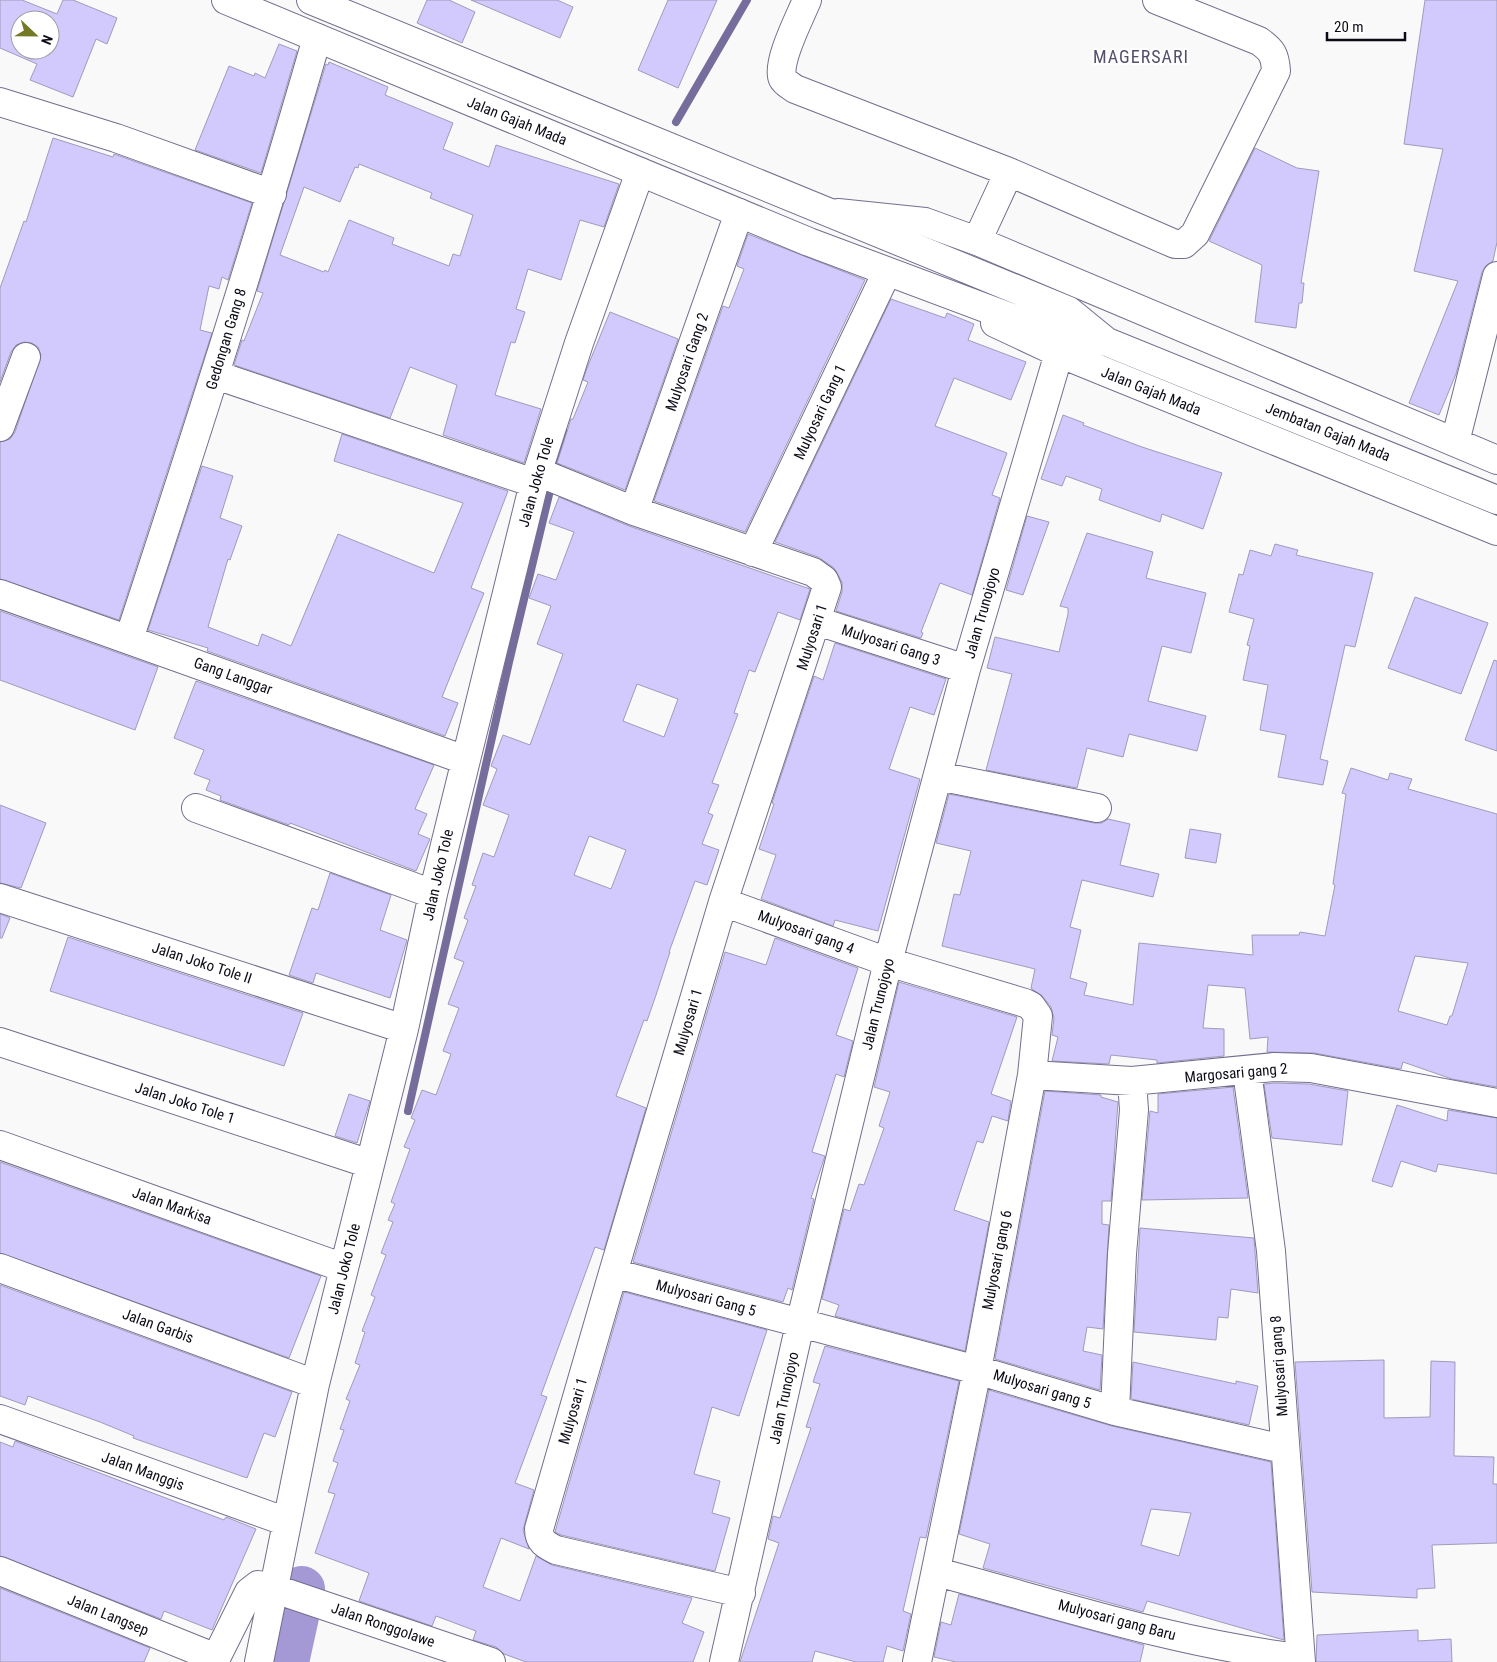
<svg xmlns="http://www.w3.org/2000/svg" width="1497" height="1662" font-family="'Roboto Condensed',sans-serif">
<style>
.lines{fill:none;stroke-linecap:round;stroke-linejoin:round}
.stream{stroke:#776d9c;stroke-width:8}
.river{stroke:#a498d5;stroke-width:46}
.building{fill:#d2c9fc;stroke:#a09abc;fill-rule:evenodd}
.minor-casing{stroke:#736e8e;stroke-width:30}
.major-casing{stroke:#736e8e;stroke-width:30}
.minor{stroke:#fff;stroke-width:28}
.major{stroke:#fff;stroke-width:28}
.labels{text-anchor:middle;stroke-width:4;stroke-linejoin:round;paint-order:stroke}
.street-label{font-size:15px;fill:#0d0a16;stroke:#fff}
.quarter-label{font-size:18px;letter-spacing:1px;fill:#554f6d;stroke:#fff}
</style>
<rect width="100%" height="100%" fill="#f9f9f9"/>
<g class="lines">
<!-- stream -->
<path class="stream" d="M 676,122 L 747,0
M 408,1111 L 509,662 L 564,432"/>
<!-- river -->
<path class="river" d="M 286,1662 L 302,1589"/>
</g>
<!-- building -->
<path class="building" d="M 0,0 L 22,0 L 57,14 L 63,0 L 73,0 L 117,18 L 107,44 L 96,39 L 73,97 L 30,80 L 37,64 L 0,48 ZM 20,20 L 50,20 L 50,50 L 20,50 Z
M 427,0 L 449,0 L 475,12 L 462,43 L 417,23 Z
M 471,0 L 557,0 L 573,7 L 560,38 Z
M 668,0 L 717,0 L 678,88 L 638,70 Z
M 1425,0 L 1497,0 L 1497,242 L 1493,261 L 1486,266 L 1482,272 L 1456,374 L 1439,415 L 1409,403 L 1458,281 L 1414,271 L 1443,149 L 1404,144 Z
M 279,44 L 297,51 L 261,173 L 195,150 L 229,66 L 254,76 L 255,73 L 265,78 Z
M 329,62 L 388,87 L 385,95 L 453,123 L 443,149 L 489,167 L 496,145 L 619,184 L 604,227 L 580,220 L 561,280 L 528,269 L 516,309 L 525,312 L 515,343 L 511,342 L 495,395 L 541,409 L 524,463 L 443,435 L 457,385 L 410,367 L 390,418 L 234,365 L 242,340 L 244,341 L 263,293 L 257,291 L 326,64 L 328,65 ZM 359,164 L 432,193 L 430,198 L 473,215 L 460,256 L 453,254 L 449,266 L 392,244 L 394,238 L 349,220 L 328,272 L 325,270 L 324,272 L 280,255 L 304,187 L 340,202 L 355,167 L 358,168 Z
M 53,138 L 113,157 L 114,154 L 252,203 L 228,280 L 222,277 L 219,289 L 209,286 L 200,330 L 212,333 L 119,620 L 0,579 L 0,442 L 10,439 L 15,432 L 41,355 L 38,347 L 32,343 L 24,342 L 16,345 L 11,352 L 0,382 L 0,288 L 24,221 L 26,222 Z
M 1255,148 L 1297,168 L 1319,171 L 1301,283 L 1304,283 L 1302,303 L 1299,303 L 1296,328 L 1255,322 L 1262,265 L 1209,241 Z
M 748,234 L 865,280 L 745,532 L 654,501 L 723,306 L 729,308 L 744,269 L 737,266 Z
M 891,299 L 945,318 L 947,313 L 974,324 L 968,340 L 1026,362 L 1011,400 L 954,378 L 935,426 L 1007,453 L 992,495 L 1000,498 L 972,595 L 940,583 L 921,632 L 923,633 L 921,638 L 836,611 L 842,592 L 842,582 L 834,568 L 818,557 L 775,542 Z
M 610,312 L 678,339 L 625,490 L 557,463 L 571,419 L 573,419 L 588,382 L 583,380 L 587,368 Z
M 1063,415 L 1084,423 L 1083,425 L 1142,447 L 1222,473 L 1203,529 L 1162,514 L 1160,522 L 1099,500 L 1102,489 L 1066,476 L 1062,486 L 1041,479 Z
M 342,434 L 508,491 L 471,588 L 484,593 L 442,697 L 458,703 L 445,736 L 207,651 L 208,648 L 148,630 L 202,466 L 233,476 L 220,518 L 242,526 L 230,560 L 228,559 L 208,627 L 258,646 L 262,634 L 291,646 L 338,534 L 434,573 L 463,503 L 334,461 Z
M 559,497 L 629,526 L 810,589 L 800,620 L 778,612 L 755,672 L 749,670 L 734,713 L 738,714 L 712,783 L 719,785 L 708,813 L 713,815 L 702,844 L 719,850 L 707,885 L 695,881 L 669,952 L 670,952 L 656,995 L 647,1021 L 644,1020 L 616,1096 L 646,1108 L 604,1250 L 595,1247 L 541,1395 L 547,1397 L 515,1483 L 534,1490 L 523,1530 L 529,1549 L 501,1538 L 483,1587 L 520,1601 L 536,1556 L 552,1565 L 692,1598 L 682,1623 L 704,1632 L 693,1662 L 526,1662 L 504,1654 L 496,1647 L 473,1640 L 476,1631 L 436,1616 L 432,1626 L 359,1601 L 369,1573 L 315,1553 L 335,1494 L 328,1492 L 338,1463 L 333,1461 L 344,1430 L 340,1429 L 350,1401 L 346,1399 L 360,1365 L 355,1363 L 365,1332 L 362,1331 L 375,1297 L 371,1295 L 386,1255 L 381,1253 L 393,1222 L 388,1220 L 395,1204 L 391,1202 L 410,1149 L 404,1147 L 415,1120 L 411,1118 L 422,1090 L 436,1095 L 451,1054 L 443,1051 L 459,1008 L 448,1004 L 464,962 L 454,958 L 468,920 L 464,918 L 476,886 L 472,885 L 483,853 L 494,857 L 509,815 L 483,805 L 497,769 L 491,766 L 503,735 L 530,745 L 563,654 L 537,644 L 551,606 L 529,598 L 538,574 L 556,580 L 574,532 L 549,523 ZM 637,684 L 678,699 L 664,737 L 623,721 ZM 589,836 L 626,850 L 611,889 L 574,875 Z
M 1027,516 L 1049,522 L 1023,595 L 1006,590 Z
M 1087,533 L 1153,552 L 1146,578 L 1206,593 L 1191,653 L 1162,646 L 1148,701 L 1206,716 L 1197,751 L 1129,734 L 1123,757 L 1087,748 L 1077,788 L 986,770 L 1012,674 L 987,668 L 995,637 L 1059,652 L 1068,614 L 1068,608 L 1060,606 Z
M 1275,544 L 1298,550 L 1296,555 L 1373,573 L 1355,647 L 1345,645 L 1320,759 L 1328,761 L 1323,785 L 1278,777 L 1286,735 L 1260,730 L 1268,685 L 1243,680 L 1250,646 L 1247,645 L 1254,619 L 1229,612 L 1239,574 L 1243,575 L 1250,550 L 1271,556 Z
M 1415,597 L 1488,623 L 1461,694 L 1388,668 Z
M 0,611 L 158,667 L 135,730 L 0,680 Z
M 835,643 L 946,679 L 934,715 L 910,707 L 889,769 L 920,779 L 878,931 L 835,920 L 833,926 L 761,899 L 776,855 L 759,849 L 774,804 L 772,803 L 814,676 L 823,680 Z
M 1494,660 L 1497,661 L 1497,751 L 1465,740 Z
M 196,681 L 434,765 L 415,809 L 427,814 L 418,834 L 430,839 L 416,871 L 290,823 L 289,825 L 220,800 L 221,796 L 206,790 L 210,780 L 194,774 L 204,750 L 174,738 Z
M 1351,768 L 1388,780 L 1390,773 L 1412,779 L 1408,789 L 1497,814 L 1497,1087 L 1452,1079 L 1403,1062 L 1401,1069 L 1314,1053 L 1267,1052 L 1268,1037 L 1250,1039 L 1245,988 L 1208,985 L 1203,1028 L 1224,1029 L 1224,1056 L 1157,1063 L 1157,1060 L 1111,1055 L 1109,1064 L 1052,1061 L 1058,1037 L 1052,1035 L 1054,1018 L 1051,1007 L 1043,997 L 1031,988 L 1035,969 L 942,946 L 954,894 L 960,895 L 971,851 L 936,843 L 949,794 L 1094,823 L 1102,823 L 1108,819 L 1130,824 L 1120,865 L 1159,874 L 1153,897 L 1082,880 L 1070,927 L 1081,930 L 1070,978 L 1087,983 L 1084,995 L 1133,1005 L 1139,943 L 1253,955 L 1252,935 L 1299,935 L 1300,932 L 1325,936 L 1335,885 L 1333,884 L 1346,794 L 1342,793 ZM 1415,956 L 1468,963 L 1452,1016 L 1450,1016 L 1447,1025 L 1398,1011 Z
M 0,805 L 46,823 L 21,888 L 0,883 Z
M 1190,829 L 1221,834 L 1216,863 L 1185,858 Z
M 330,873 L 391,895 L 380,930 L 407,940 L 390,998 L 316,973 L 313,983 L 289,975 L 312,908 L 318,910 Z
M 0,914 L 10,918 L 2,938 L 0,938 Z
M 68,937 L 303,1013 L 284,1066 L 50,991 Z
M 775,938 L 858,968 L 836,1035 L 853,1041 L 844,1077 L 836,1074 L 812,1152 L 825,1156 L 811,1198 L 814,1199 L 792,1290 L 788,1288 L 783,1302 L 633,1262 L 725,952 L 766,965 Z
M 899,982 L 1017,1017 L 991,1094 L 1011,1101 L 1008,1121 L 992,1116 L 983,1143 L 977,1141 L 954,1210 L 989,1222 L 965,1351 L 835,1316 L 839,1305 L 822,1299 L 844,1209 L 850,1211 L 859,1184 L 864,1185 L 884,1128 L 879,1126 L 890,1092 L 874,1087 Z
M 1275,1083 L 1309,1084 L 1348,1091 L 1342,1145 L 1272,1138 L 1264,1084 Z
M 1233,1087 L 1248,1198 L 1142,1200 L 1150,1111 L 1158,1113 L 1158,1094 Z
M 1045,1091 L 1101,1095 L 1101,1097 L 1118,1102 L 1111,1201 L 1102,1201 L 1102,1224 L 1109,1225 L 1103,1329 L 1087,1327 L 1083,1351 L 1102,1355 L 1100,1390 L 995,1359 Z
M 349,1094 L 370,1101 L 357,1143 L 335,1136 Z
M 1397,1105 L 1447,1121 L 1448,1110 L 1497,1118 L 1497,1174 L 1438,1164 L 1436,1172 L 1401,1161 L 1392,1187 L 1372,1181 Z
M 0,1162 L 321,1276 L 289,1358 L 0,1253 Z
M 1140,1228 L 1254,1238 L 1258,1293 L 1231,1289 L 1228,1318 L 1218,1317 L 1216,1340 L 1134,1332 Z
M 0,1285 L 292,1392 L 275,1437 L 264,1433 L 247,1478 L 133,1438 L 134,1436 L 100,1422 L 28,1396 L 25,1405 L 0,1396 Z
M 624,1292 L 767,1330 L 739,1416 L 712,1407 L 694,1474 L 720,1481 L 712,1513 L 730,1518 L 715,1571 L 561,1535 L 555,1532 Z
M 825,1346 L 959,1381 L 926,1538 L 920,1537 L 903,1611 L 911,1614 L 903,1651 L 887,1646 L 883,1662 L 856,1662 L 815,1651 L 812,1662 L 740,1662 L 779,1543 L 768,1539 L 773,1516 L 780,1518 L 811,1428 L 806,1427 L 820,1384 L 813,1382 Z
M 1384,1360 L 1384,1418 L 1430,1417 L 1431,1361 L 1455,1362 L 1454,1456 L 1494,1457 L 1493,1484 L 1497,1484 L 1497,1543 L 1432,1545 L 1435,1588 L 1417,1589 L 1417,1598 L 1312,1592 L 1295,1362 Z
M 1133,1362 L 1236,1384 L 1236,1381 L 1258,1386 L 1249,1425 L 1131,1399 Z
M 989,1390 L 1112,1426 L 1271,1462 L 1284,1640 L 1147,1601 L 1143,1612 L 983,1568 L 990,1544 L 959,1534 ZM 1151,1509 L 1191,1513 L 1179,1556 L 1141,1545 Z
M 15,1441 L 224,1520 L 226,1517 L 256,1529 L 212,1630 L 164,1611 L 161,1619 L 0,1556 L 0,1442 L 13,1447 Z
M 0,1588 L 150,1648 L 144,1662 L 0,1662 Z
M 959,1594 L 1144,1645 L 1140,1662 L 956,1662 L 934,1657 L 941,1622 L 951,1625 Z
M 1418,1630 L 1418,1641 L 1451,1639 L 1452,1662 L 1316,1662 L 1317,1635 Z"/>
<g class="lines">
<defs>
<path id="minor" d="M 807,0 C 801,15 775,65 783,79 C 785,83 791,86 795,89 L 1009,172 L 1175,244 L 1184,244 L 1195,234 L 1276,71 C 1275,55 1272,50 1259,41 L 1157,0
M 0,102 L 116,138 L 272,194
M 838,213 L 925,222 L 977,241 L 1497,460
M 977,241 L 1009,172
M 995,323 L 1059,353 L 1497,531
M 216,375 L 534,483
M 0,427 L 26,357
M 1455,442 L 1497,276
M 538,472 L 634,511 L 813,572 L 824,580 L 827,587 L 723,902 L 613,1273 L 539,1529 C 539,1542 546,1545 556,1550 L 741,1593
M 634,511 L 739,213
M 753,552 L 887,272
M 0,594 L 465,760
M 817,621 L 966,669
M 129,639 C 195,439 259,240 317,38
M 938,776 L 1097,808
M 196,808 L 433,894
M 0,898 L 404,1029
M 723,902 L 888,962 L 1025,1003 L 1031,1006 L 1038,1016 L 1032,1075 L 977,1370 L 917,1662
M 0,1042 L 370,1164
M 1247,1071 L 1271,1251 L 1301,1662
M 1032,1075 L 1132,1081 L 1274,1067 L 1311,1068 L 1497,1103
M 0,1145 L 344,1268
M 0,1268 L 315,1384
M 613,1273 L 977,1370 L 1115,1411 L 1284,1449
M 1115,1411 L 1122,1254 L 1134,1110 L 1132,1081
M 0,1419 L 287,1522
M 0,1571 L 216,1658
M 937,1572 C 1057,1604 1177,1644 1300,1658
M 214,1662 L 249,1592 L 258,1585 L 275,1589 L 491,1662
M 259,1662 L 315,1384 L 404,1029 L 433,894 L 534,483 L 579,343 L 640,172
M 724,1662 L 800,1324 L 888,962 L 966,669 L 1059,353"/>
<path id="major" d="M 226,0 L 809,242 L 1060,336 L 1107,342 L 1497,500
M 311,0 L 1069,311 L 1107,342"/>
</defs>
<!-- minor casing -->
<use href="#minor" class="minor-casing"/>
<!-- major casing -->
<use href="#major" class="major-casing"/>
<!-- minor -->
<use href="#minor" class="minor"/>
<!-- major -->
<use href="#major" class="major"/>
</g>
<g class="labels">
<!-- street labels -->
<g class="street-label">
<text transform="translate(517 121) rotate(22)" y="5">Jalan Gajah Mada</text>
<text transform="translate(226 339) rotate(-73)" y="5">Gedongan Gang 8</text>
<text transform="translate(687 362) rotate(-71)" y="5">Mulyosari Gang 2</text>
<text transform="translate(1151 391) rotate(22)" y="5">Jalan Gajah Mada</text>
<text transform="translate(820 412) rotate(-65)" y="5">Mulyosari Gang 1</text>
<text transform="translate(1328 432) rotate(22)" y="5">Jembatan Gajah Mada</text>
<text transform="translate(536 482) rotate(-74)" y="5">Jalan Joko Tole</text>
<text transform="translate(982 613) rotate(-74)" y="5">Jalan Trunojoyo</text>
<text transform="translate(812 637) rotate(-72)" y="5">Mulyosari 1</text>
<text transform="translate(891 645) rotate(18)" y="5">Mulyosari Gang 3</text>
<text transform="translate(233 676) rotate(20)" y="5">Gang Langgar</text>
<text transform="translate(438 875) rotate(-77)" y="5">Jalan Joko Tole</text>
<text transform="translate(806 932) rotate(20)" y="5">Mulyosari gang 4</text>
<text transform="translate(202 963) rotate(18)" y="5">Jalan Joko Tole II</text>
<text transform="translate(878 1004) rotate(-76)" y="5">Jalan Trunojoyo</text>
<text transform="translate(688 1022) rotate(-74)" y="5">Mulyosari 1</text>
<text transform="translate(1236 1073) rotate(-5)" y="5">Margosari gang 2</text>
<text transform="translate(185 1103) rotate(18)" y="5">Jalan Joko Tole 1</text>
<text transform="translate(172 1206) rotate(20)" y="5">Jalan Markisa</text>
<text transform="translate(997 1260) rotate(-79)" y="5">Mulyosari gang 6</text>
<text transform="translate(344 1269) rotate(-76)" y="5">Jalan Joko Tole</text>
<text transform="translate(706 1298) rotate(15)" y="5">Mulyosari Gang 5</text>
<text transform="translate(158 1326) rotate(20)" y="5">Jalan Garbis</text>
<text transform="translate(1279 1366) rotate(-94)" y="5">Mulyosari gang 8</text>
<text transform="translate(1042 1389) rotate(17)" y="5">Mulyosari gang 5</text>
<text transform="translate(784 1398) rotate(-78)" y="5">Jalan Trunojoyo</text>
<text transform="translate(573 1411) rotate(-74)" y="5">Mulyosari 1</text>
<text transform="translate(143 1471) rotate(20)" y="5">Jalan Manggis</text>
<text transform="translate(108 1615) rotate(22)" y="5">Jalan Langsep</text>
<text transform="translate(1117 1620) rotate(15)" y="5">Mulyosari gang Baru</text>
<text transform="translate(383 1625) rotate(19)" y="5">Jalan Ronggolawe</text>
</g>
<!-- quarter labels -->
<g class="quarter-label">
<text x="1141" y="63">MAGERSARI</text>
</g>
</g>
<!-- north arrow -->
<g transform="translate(35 35) rotate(112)"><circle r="24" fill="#ffffff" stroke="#9e9da2"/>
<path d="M0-4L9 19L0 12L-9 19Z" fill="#747923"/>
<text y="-8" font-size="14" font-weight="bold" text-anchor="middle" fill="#0d0a16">N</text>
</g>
<!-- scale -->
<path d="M1327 32v8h78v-8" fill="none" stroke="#0d0a16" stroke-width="2.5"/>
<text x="1334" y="32" font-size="15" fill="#0d0a16" stroke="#ffffff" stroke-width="4" paint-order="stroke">20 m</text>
</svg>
